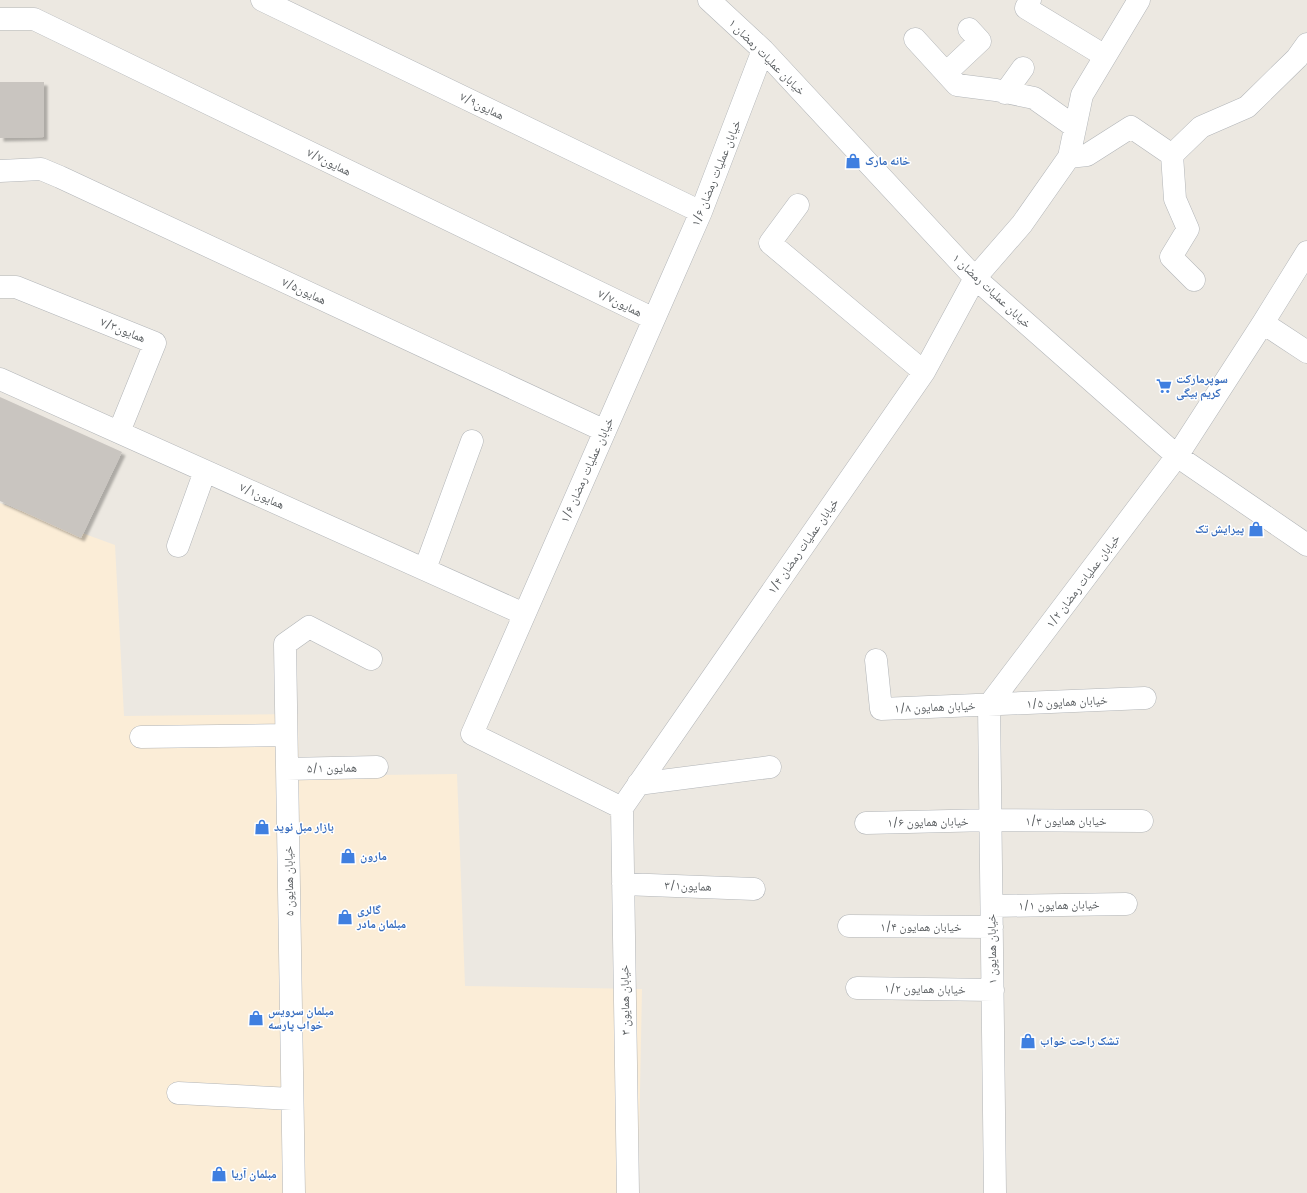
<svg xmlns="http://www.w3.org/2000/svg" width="1307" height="1193" font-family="'Fira Sans Condensed','Noto Naskh Arabic',sans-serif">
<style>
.commercial{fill:#fbedd7}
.building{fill:#c9c5c0;filter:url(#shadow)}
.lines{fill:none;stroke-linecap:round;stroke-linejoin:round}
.minor-casing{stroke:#b2b5b8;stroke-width:23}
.minor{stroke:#fff;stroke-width:22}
.labels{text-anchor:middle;stroke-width:3;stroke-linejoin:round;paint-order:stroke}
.street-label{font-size:12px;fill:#5a5e61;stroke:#fff}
.shop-label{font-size:12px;font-weight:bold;fill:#366cbe;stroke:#fff;text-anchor:start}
</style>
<defs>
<filter id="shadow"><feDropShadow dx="3.5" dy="3.5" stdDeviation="1" flood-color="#0004"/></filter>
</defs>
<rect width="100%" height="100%" fill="#ece8e1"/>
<!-- commercial -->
<path class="commercial" d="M 0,503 L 115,545 L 124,716 L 298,714 L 299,776 L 457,774 L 465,986 L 642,989 L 638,1193 L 0,1193 Z"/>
<!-- building -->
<path class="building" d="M 0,82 L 44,82 L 44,137 L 0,138 Z
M 0,397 L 122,452 L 81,538 L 0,501 Z"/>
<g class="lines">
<defs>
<path id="minor" d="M 262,0 L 701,212
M 709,0 L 763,50 L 975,278 L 1177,456 L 1307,545
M 1030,0 L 1026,8 L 1105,56
M 0,19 L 34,19 L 654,319
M 915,39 L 957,85 L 996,90 L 1034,98 L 1075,127
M 946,73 L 980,41 L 969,29
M 1005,93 L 1023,68
M 1069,157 L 1087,155 L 1131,127 L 1172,155
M 0,171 L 41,169 L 60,177 L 605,431
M 798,205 L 770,243 L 924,372
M 1194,280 L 1171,257 L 1188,229 L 1175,199 L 1172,155 L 1201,127 L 1247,107 L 1297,58 L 1307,44
M 0,287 L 16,287 L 155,343 L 119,432
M 1263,323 L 1307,352
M 0,379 L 524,614
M 178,546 L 205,471
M 425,569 L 472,441
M 876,660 L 881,709 L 1145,698
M 989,705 L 1177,456 L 1263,323 L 1307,252
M 989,705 L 995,1193
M 141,737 L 286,735
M 287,769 L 377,767
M 638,784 L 770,767
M 622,808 L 924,372 L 975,278 L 1022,224 L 1069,157 L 1082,95 L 1139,0
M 622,808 L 472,734 L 701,212 L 763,50
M 622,808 L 628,1193
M 866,823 L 991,820 L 1142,821
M 623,884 L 754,889
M 992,906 L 1126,904
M 849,926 L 992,927
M 857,988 L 993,990
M 178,1093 L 292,1099
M 294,1193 L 285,644 L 309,627 L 371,659"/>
</defs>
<!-- minor casing -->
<use href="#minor" class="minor-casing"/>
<!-- minor -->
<use href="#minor" class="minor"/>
</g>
<!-- icons -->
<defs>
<symbol id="shop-bare" viewBox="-9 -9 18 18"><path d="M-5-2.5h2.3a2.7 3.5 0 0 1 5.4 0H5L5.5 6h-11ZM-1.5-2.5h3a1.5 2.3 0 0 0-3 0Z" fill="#3f7fe0" stroke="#fff" stroke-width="2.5" paint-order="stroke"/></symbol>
<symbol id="supermarket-bare" viewBox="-9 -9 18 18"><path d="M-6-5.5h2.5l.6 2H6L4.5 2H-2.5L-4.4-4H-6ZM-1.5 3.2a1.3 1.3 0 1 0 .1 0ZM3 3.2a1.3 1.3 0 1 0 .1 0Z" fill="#3f7fe0" stroke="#fff" stroke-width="2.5" paint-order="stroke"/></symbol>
</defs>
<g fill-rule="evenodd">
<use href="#shop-bare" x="842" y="150" width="22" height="22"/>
<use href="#supermarket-bare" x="1153" y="375" width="22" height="22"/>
<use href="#shop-bare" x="1245" y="518" width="22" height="22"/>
<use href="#shop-bare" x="251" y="816" width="22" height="22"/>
<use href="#shop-bare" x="337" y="845" width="22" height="22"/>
<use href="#shop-bare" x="334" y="906" width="22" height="22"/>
<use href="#shop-bare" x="245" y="1007" width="22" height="22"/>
<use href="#shop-bare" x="1017" y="1030" width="22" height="22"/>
<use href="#shop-bare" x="208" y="1163" width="22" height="22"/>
</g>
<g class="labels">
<!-- street labels -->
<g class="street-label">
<text transform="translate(767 57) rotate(45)" y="4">خیابان عملیات رمضان ۱</text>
<text transform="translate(482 106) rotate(26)" y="4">همایون۷/۹</text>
<text transform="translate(329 162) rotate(26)" y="4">همایون۷/۷</text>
<text transform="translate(716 173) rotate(-68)" y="4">خیابان عملیات رمضان ۱/۶</text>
<text transform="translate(304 291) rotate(25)" y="4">همایون۷/۵</text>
<text transform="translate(992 291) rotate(43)" y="4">خیابان عملیات رمضان ۱</text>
<text transform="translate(620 303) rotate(26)" y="4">همایون۷/۷</text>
<text transform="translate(123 330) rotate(22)" y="4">همایون۷/۳</text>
<text transform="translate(587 470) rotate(-66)" y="4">خیابان عملیات رمضان ۱/۶</text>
<text transform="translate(262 496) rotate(24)" y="4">همایون۷/۱</text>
<text transform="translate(803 546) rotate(-55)" y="4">خیابان عملیات رمضان ۱/۴</text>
<text transform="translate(1083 581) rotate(-53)" y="4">خیابان عملیات رمضان ۱/۲</text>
<text transform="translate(1067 702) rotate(-3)" y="4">خیابان همایون ۱/۵</text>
<text transform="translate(935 707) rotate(-2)" y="4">خیابان همایون ۱/۸</text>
<text transform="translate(332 768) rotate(-1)" y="4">همایون ۵/۱</text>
<text x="1066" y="825">خیابان همایون ۱/۳</text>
<text transform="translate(928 822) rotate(-1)" y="4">خیابان همایون ۱/۶</text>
<text transform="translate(289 881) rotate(-91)" y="4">خیابان همایون ۵</text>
<text transform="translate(688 886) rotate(2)" y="4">همایون۳/۱</text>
<text transform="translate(1059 905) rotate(-1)" y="4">خیابان همایون ۱/۱</text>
<text x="921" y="931">خیابان همایون ۱/۴</text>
<text transform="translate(992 949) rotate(-91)" y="4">خیابان همایون ۱</text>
<text transform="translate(925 989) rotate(1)" y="4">خیابان همایون ۱/۲</text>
<text transform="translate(625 1000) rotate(-91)" y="4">خیابان همایون ۳</text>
</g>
<!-- shop labels -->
<g class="shop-label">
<text x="865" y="165">خانه مارک</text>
<text x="1176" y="383">سوپرمارکت<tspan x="1176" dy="14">کریم بیگی</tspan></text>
<text x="1244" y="533" text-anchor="end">پیرایش تک</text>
<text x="274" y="831">بازار مبل نوید</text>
<text x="360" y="860">مارون</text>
<text x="357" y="914">گالری<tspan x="357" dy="14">مبلمان مادر</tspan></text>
<text x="268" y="1015">مبلمان سرویس<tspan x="268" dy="14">خواب پارسه</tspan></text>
<text x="1040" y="1045">تشک راحت خواب</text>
<text x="231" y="1178">مبلمان آریا</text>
</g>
</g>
</svg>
